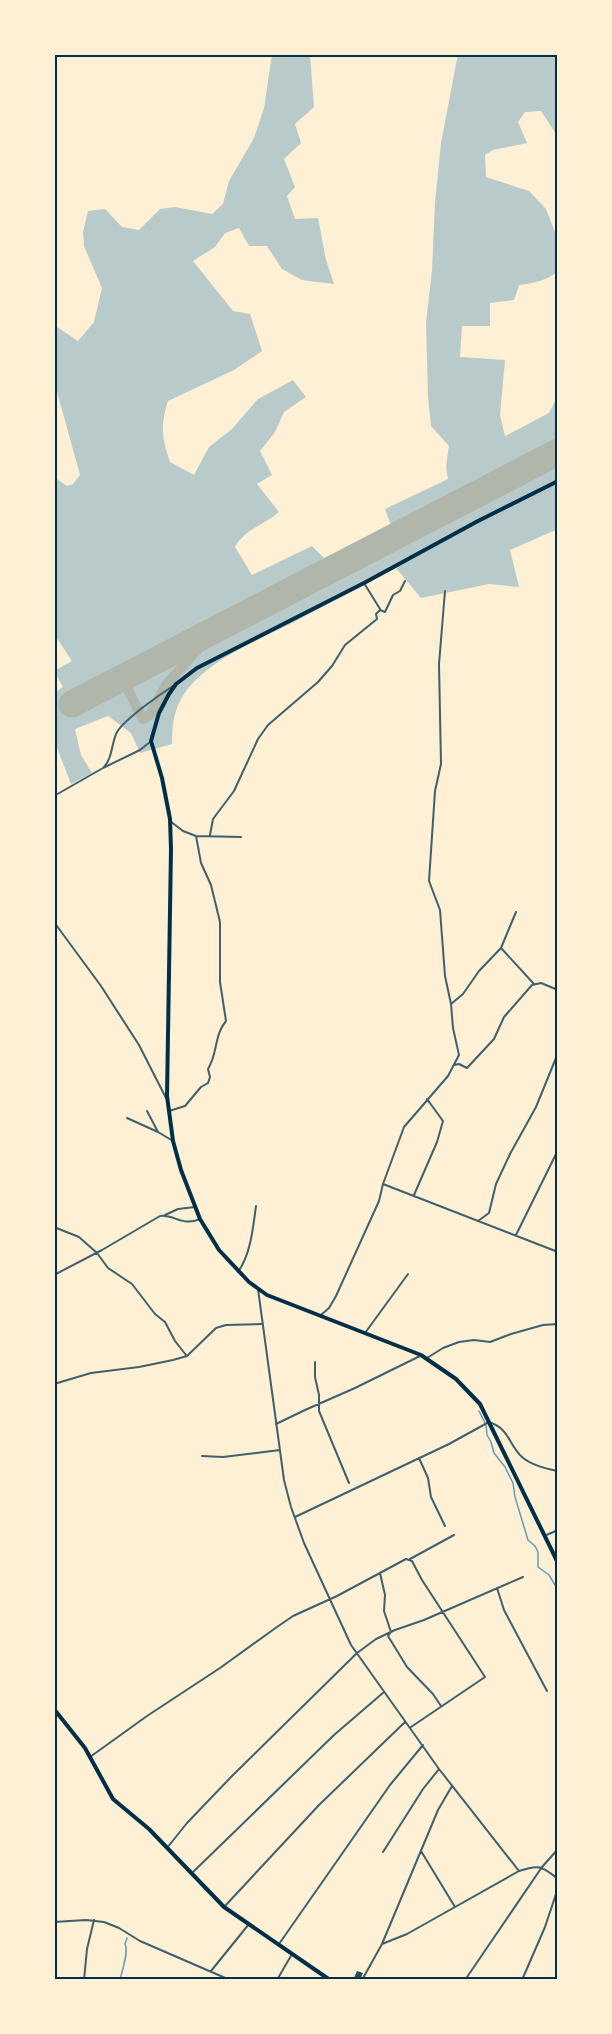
<svg xmlns="http://www.w3.org/2000/svg" width="612" height="2034" font-family="Lato,sans-serif">
<style>
.green{fill:#b9caca}
.lines{fill:none;stroke-linecap:round;stroke-linejoin:round}
.stream{stroke:#669bbc;stroke-width:1.5}
.taxiway{stroke:#b1b6ab;stroke-width:10}
.runway{stroke:#b1b6ab;stroke-width:27}
.building{fill:#264d5e}
.minor{stroke:#3f606c;stroke-width:2}
.secondary{stroke:#003049;stroke-width:4}
.primary{stroke:#003049;stroke-width:4}
.neatline{fill:none;stroke:#003049;stroke-width:2}
</style>
<rect width="100%" height="100%" fill="#fdf0d5"/>
<!-- green -->
<path class="green" d="M 272,54 L 310,54 L 314,107 L 295,124 L 301,143 L 284,159 L 295,187 L 287,196 L 295,219 L 318,218 L 326,260 L 334,284 L 302,280 L 282,269 L 267,246 L 249,246 L 239,228 L 225,233 L 215,247 L 193,261 L 233,311 L 250,314 L 262,351 L 234,370 L 168,401 C 160,426 162,438 170,462 L 194,475 L 209,447 L 232,429 L 258,399 L 293,380 L 306,397 L 284,412 L 275,432 L 260,451 L 272,475 L 257,484 L 279,512 C 265,524 244,530 235,547 L 252,575 L 312,546 L 328,562 L 391,525 L 385,509 L 448,479 L 446,467 L 449,446 L 431,426 L 428,397 L 426,323 L 432,270 L 435,203 L 441,143 L 458,54 L 558,54 L 558,137 L 541,111 L 525,112 L 518,122 L 527,143 L 493,150 L 485,155 L 486,177 L 529,191 L 546,209 L 558,240 L 558,271 C 546,281 534,283 519,285 L 514,300 L 490,303 L 490,326 L 462,326 L 460,357 L 505,360 L 500,415 L 505,436 L 549,413 L 558,395 L 558,529 L 510,550 L 519,587 L 489,584 L 421,598 L 396,568 C 362,586 328,604 294,622 C 258,640 201,663 181,699 C 173,714 172,728 172,744 L 140,753 L 131,733 L 108,716 L 75,729 L 81,755 L 92,773 L 71,784 L 54,740 L 54,693 L 63,687 L 54,671 L 72,661 L 56,637 L 54,638 L 54,477 L 67,486 L 73,484 L 80,475 L 54,381 L 54,325 L 78,341 L 94,322 L 102,288 L 84,246 L 83,232 L 88,211 L 105,209 L 122,227 L 139,230 L 160,209 L 175,207 L 212,214 L 223,204 L 229,181 L 254,138 L 264,108 Z"/>
<g class="lines">
<!-- stream -->
<path class="stream" d="M 479,1411 L 486,1425 L 487,1435 L 491,1442 L 494,1453 L 505,1467 L 513,1483 L 515,1497 L 528,1540 L 535,1546 L 538,1552 L 538,1567 L 549,1575 L 558,1590
M 120,1980 C 122,1970 129,1952 125,1944 L 127,1938"/>
<!-- taxiway -->
<path class="taxiway" d="M 122,678 L 143,719 L 150,715 L 166,685 L 215,630"/>
<!-- runway -->
<path class="runway" d="M 72,704 L 558,452"/>
</g>
<!-- building -->
<path class="building" d="M 357,1971 L 363,1973 L 360,1980 L 354,1978 Z"/>
<g class="lines">
<!-- minor -->
<path class="minor" d="M 364,583 L 380,609
M 103,768 C 113,758 111,744 117,732 C 125,719 159,695 173,686
M 54,796 L 103,768 L 140,750 L 150,742
M 170,821 L 183,831 L 196,836 L 241,837
M 210,835 L 213,819 L 234,791 L 258,739 L 268,725 L 318,682 L 332,666 L 345,645 L 377,619 L 376,614 L 380,610 L 385,612 L 393,595 L 400,591 L 405,581
M 54,922 L 101,986 L 139,1045 L 166,1098
M 501,948 L 534,984
M 451,1004 L 463,994 L 479,971 L 501,948 L 516,912
M 454,1065 L 459,1064 L 467,1068 L 494,1039 L 504,1017 L 532,985 L 541,983 L 558,990
M 169,1111 L 185,1106 L 201,1087 L 208,1083 L 210,1077 L 208,1069 C 218,1053 214,1035 226,1021 L 220,982 L 220,922 L 211,885 L 201,863 L 196,836
M 127,1118 L 158,1132 L 147,1111
M 158,1132 L 173,1141
M 383,1184 L 558,1252
M 414,1195 L 437,1142 L 443,1121 L 427,1099
M 165,1215 L 178,1209 L 195,1207
M 478,1221 L 489,1213 L 496,1184 L 510,1154 L 536,1107 L 558,1053
M 54,1227 L 79,1237 L 97,1253 L 108,1268 L 132,1284 L 155,1314 L 165,1322 L 175,1341 L 186,1355
M 516,1235 L 556,1154
M 238,1272 C 251,1254 253,1227 256,1206
M 54,1275 L 102,1250 L 160,1216 C 174,1214 182,1227 200,1219
M 258,1289 L 284,1480 L 291,1507 L 304,1543 L 351,1645 L 439,1769 L 519,1871
M 321,1315 L 329,1308 L 336,1296 L 379,1201 L 383,1184 L 404,1127 L 448,1076 L 459,1055 L 453,1028 L 451,1004 L 445,976 L 440,910 L 429,881 L 435,791 L 441,764 L 439,664 L 445,591
M 365,1333 L 408,1274
M 427,1358 L 443,1348 L 459,1342 L 474,1340 L 490,1342 L 511,1334 L 543,1325 L 558,1324
M 315,1362 L 315,1377 L 319,1395 L 319,1411 L 349,1483
M 54,1384 L 91,1373 L 139,1367 L 173,1360 L 187,1356 L 216,1328 L 226,1325 L 261,1324
M 276,1424 L 305,1410 L 355,1388 L 420,1356
M 202,1456 L 223,1457 L 280,1450
M 419,1458 L 428,1478 L 431,1497 L 445,1526
M 295,1517 L 449,1444 L 489,1422 C 510,1429 508,1444 522,1457 C 531,1465 547,1469 558,1471
M 544,1536 L 558,1530
M 410,1559 L 454,1535
M 380,1573 L 385,1595 L 384,1611 L 391,1632 L 388,1636 L 407,1667 L 433,1694 L 441,1706
M 497,1588 L 504,1610 L 547,1691
M 90,1757 L 147,1716 L 220,1668 L 277,1627 L 293,1616 L 337,1596 L 406,1559 L 412,1561 L 422,1580 L 485,1677 L 411,1727
M 167,1848 L 187,1823 L 232,1776 L 357,1653 L 376,1639 L 395,1630 L 424,1620 L 523,1577
M 421,1851 L 455,1907
M 383,1852 L 423,1789 L 439,1769
M 192,1873 L 334,1735 L 384,1692
M 225,1906 L 319,1805 L 405,1722
M 54,1922 L 86,1920 L 104,1922 L 119,1928 L 140,1941 L 230,1980
M 279,1944 L 390,1785 L 423,1745
M 382,1944 L 407,1934 L 519,1871 C 539,1864 542,1866 558,1879
M 211,1971 L 249,1924
M 84,1980 L 87,1949 L 94,1920
M 277,1980 L 292,1954
M 362,1980 L 382,1944 L 438,1810 L 452,1786
M 465,1980 L 542,1867 L 558,1849
M 522,1980 L 545,1927 L 558,1888"/>
<!-- secondary -->
<path class="secondary" d="M 558,481 L 478,521 L 364,583 L 197,668 L 176,684 L 169,694 L 159,713 L 151,741 L 162,778 L 170,819 L 171,849 L 167,1096 L 173,1141 L 181,1170 L 200,1219 L 219,1250 L 249,1282 L 267,1295 L 421,1355 L 456,1379 L 480,1404 L 558,1563"/>
<!-- primary -->
<path class="primary" d="M 54,1709 L 85,1748 L 113,1799 L 149,1829 L 224,1907 L 330,1980"/>
</g>
<!-- border -->
<rect width="612" height="2034" fill="none" stroke="#fdf0d5" stroke-width="111"/>
<rect x="56" y="56" width="500" height="1922" class="neatline"/>
</svg>
